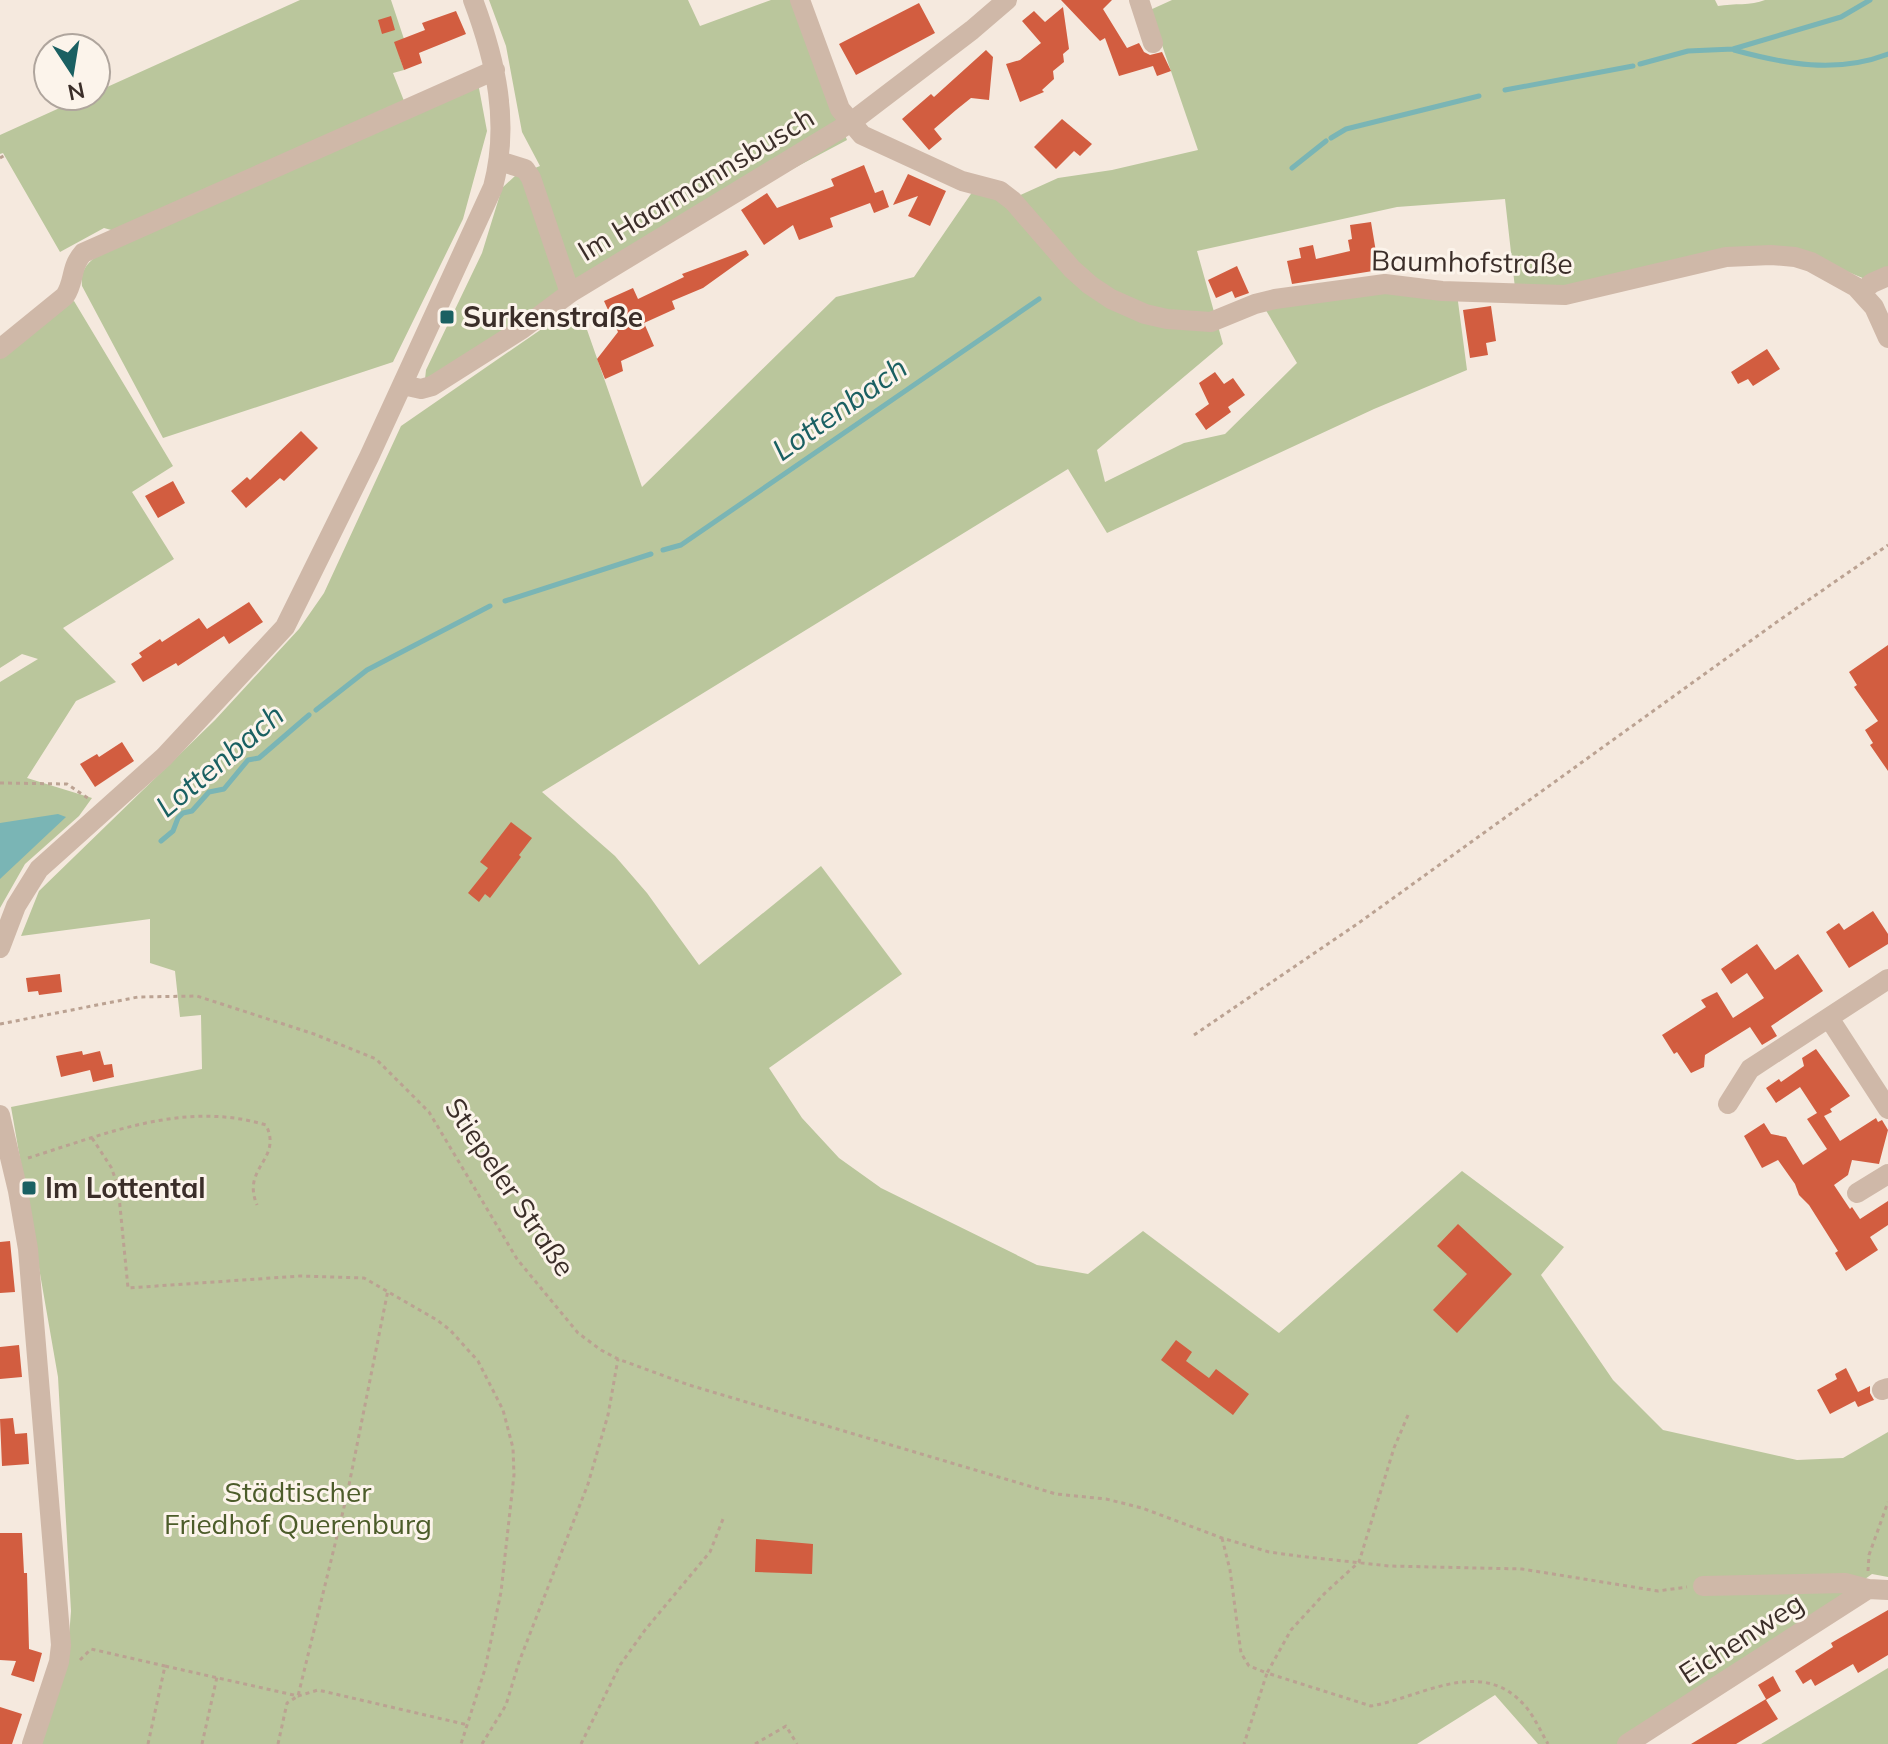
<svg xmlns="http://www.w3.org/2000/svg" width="1888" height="1744" font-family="Mulish,sans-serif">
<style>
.green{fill:#bac69c}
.water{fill:#7ab5b5}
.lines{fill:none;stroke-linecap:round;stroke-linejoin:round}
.stream{stroke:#7ab5b5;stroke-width:5}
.building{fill:#d25d40}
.path{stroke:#bba292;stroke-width:3;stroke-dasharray:4 4;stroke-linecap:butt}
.minor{stroke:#cfb8a8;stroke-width:20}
.poi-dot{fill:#1a6062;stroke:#fcf4eb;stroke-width:3}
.labels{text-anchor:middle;stroke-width:6;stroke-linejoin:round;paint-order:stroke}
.street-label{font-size:28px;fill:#3b2e29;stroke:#fcf4eb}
.poi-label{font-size:28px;font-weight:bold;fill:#3b2e29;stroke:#fcf4eb;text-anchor:start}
.park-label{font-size:28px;fill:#4c5c2a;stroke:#fcf4eb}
.water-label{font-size:30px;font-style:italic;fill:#1a6062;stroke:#fcf4eb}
</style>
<rect width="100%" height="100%" fill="#f5e9de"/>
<!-- green -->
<path class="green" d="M 300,0 L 391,0 L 408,51 L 399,55 L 404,70 L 393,73 L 406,106 L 122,233 L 104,228 L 60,252 L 3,153 L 0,154 L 0,135 L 86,96 L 96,96 L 96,92 Z
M 489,0 L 688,0 L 700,26 L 771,0 L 792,0 L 847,140 L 562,292 L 519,324 L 425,379 L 426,370 L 482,253 L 502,188 L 515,176 L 540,166 L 522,132 L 506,46 Z
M 1172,0 L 1715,0 L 1718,6 C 1734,3 1751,6 1765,0 L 1888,0 L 1888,267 L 1865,279 L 1798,251 L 1572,289 L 1515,288 L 1505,199 L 1397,207 L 1197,251 L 1223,344 L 1097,450 L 1105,482 L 1184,443 L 1225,434 L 1297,363 L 1264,307 L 1402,288 L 1457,294 L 1467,370 L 1374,409 L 1107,533 L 1068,469 L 542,792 L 615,856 L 647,893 L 699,965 L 821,866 L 902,974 L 769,1068 L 802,1118 L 839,1158 L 881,1188 L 1037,1265 L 1088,1274 L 1143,1231 L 1279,1333 L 1462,1171 L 1564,1247 L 1541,1275 L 1613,1380 L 1663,1430 L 1797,1460 L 1843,1458 L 1888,1432 L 1888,1577 L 1872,1574 L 1781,1640 L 1621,1744 L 1538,1744 L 1495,1695 L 1417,1744 L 41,1744 L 67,1663 L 71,1611 L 58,1377 L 11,1107 L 202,1069 L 201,1015 L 180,1017 L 175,971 L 150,963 L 150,919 L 21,936 L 39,891 L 215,720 L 299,629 L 324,593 L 401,426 L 578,304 L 642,487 L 836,297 L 914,277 L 975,188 L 1003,203 L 1058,178 L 1112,170 L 1198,150 L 1150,10 Z
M 478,83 L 487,131 L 463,219 L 393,362 L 163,438 L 82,286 C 80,268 89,262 102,252 Z
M 74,301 L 173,466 L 132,492 L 174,559 L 63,628 L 116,682 L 76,701 L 27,778 L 92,798 L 79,816 L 25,864 L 0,908 L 0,682 L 38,659 L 22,654 L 0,668 L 0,351 L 64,305 Z
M 1888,1668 L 1888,1744 L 1761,1744 Z"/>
<!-- water -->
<path class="water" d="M 58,814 L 66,817 L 0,879 L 0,823 Z"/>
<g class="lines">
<!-- stream -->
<path class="stream" d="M 1734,50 C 1785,64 1836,74 1888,54
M 1640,64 L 1688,51 L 1733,49 L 1841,17 L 1870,0
M 1505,90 L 1633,66
M 1331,138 L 1346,129 L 1479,96
M 1292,168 L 1326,141
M 663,550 L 681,545 L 1039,299
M 505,601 L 651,554
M 316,710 L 367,670 L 490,606
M 161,841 L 173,831 L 178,818 L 183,813 L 192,811 L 209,792 L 224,789 L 248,760 L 259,758 L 309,715"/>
</g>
<!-- building -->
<path class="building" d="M 1061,0 L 1112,0 L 1103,9 L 1127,48 L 1139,43 L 1144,52 L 1150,55 L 1162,52 L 1171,71 L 1157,76 L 1153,66 L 1119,76 L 1105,38 L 1100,41 Z
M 919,3 L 935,33 L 856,75 L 839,44 Z
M 1063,7 L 1069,49 L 1063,54 L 1064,62 L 1053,71 L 1054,79 L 1042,90 L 1044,92 L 1020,102 L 1006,64 L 1020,60 L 1041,43 L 1022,21 L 1034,11 L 1045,22 Z
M 456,11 L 466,34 L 419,53 L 422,63 L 404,70 L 394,42 L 425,30 L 422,23 Z
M 391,16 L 395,30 L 382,34 L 378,20 Z
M 986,50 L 993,57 L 989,100 L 971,98 L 956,110 L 934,129 L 942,139 L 929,150 L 902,119 L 931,94 L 934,97 Z
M 1062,119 L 1092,144 L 1080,156 L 1074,151 L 1056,169 L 1034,147 Z
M 864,165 L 875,193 L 883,190 L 889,207 L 874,213 L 870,203 L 830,218 L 833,227 L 799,240 L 793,225 L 764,245 L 741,210 L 767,193 L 777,208 L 834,186 L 831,179 Z
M 908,174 L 946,191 L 930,226 L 908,216 L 918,196 L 893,205 Z
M 1371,222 L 1379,270 L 1292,284 L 1287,261 L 1301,258 L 1299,248 L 1313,245 L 1316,259 L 1350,251 L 1348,240 L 1352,239 L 1350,225 Z
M 746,250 L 749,255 L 703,288 L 672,301 L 675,309 L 644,323 L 654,346 L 621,361 L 623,371 L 605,379 L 597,359 L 618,332 L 604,301 L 633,288 L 638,299 L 684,277 L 682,274 Z
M 1237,266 L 1249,293 L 1235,298 L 1232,291 L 1216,298 L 1208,280 Z
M 1491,306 L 1496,341 L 1486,343 L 1488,355 L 1470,358 L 1463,310 Z
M 1767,349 L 1780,369 L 1753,386 L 1748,379 L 1738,384 L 1731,372 Z
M 1215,372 L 1224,384 L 1233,378 L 1245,395 L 1228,407 L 1231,412 L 1206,430 L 1195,414 L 1209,404 L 1199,383 Z
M 301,431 L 318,448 L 284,481 L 280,478 L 246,508 L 231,491 L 247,477 L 250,480 Z
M 173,481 L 185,503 L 158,518 L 145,496 Z
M 249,602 L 263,622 L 229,644 L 224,636 L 178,666 L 176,663 L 143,682 L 131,664 L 142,657 L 139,653 L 160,639 L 162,642 L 199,618 L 207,629 Z
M 1888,645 L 1888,771 L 1870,745 L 1873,743 L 1865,730 L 1878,721 L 1854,687 L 1857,685 L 1849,672 Z
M 122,742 L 134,761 L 95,787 L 80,764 L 97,754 L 99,757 Z
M 511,822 L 532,838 L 519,855 L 521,857 L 490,898 L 485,894 L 479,902 L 468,893 L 488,868 L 480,862 Z
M 1873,911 L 1888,934 L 1888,944 L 1849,968 L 1826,932 L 1839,923 L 1844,930 Z
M 1757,944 L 1775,970 L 1798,954 L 1823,991 L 1771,1026 L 1777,1036 L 1762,1045 L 1750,1027 L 1705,1055 L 1704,1067 L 1691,1073 L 1677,1052 L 1674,1054 L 1662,1035 L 1706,1007 L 1701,1000 L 1717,992 L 1733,1018 L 1764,998 L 1747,973 L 1731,984 L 1721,969 Z
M 60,974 L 62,992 L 39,995 L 38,991 L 28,992 L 26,978 Z
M 1816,1049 L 1850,1096 L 1830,1109 L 1832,1112 L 1824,1116 L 1840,1141 L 1876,1118 L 1878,1122 L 1882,1120 L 1888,1130 L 1879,1164 L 1852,1160 L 1848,1175 L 1834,1185 L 1850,1209 L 1852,1207 L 1860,1219 L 1888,1201 L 1888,1225 L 1870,1237 L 1878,1250 L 1846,1271 L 1835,1253 L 1838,1251 L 1809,1205 L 1799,1195 L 1795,1184 L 1778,1160 L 1762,1168 L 1744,1136 L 1764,1123 L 1771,1134 L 1786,1137 L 1803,1165 L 1827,1149 L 1807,1119 L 1817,1113 L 1800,1087 L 1776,1103 L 1766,1088 L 1779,1079 L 1781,1082 L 1804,1066 L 1802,1058 Z
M 82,1051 L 83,1055 L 100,1051 L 104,1065 L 112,1064 L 114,1077 L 93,1082 L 90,1070 L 61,1077 L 56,1056 Z
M 1458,1224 L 1512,1274 L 1457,1333 L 1433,1310 L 1467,1274 L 1437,1246 Z
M 10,1241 L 15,1292 L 0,1293 L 0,1242 Z
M 1176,1340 L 1192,1352 L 1186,1361 L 1209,1378 L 1216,1369 L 1249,1394 L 1233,1415 L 1161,1360 Z
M 19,1345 L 22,1377 L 0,1379 L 0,1347 Z
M 1846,1368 L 1858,1392 L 1870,1386 L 1870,1393 L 1874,1400 L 1858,1407 L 1855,1401 L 1830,1414 L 1817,1390 L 1837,1379 L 1835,1374 Z
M 13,1418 L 15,1434 L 27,1433 L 29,1464 L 2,1466 L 0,1419 Z
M 0,1533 L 22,1533 L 24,1573 L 27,1573 L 29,1649 L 42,1653 L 34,1682 L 11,1675 L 16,1661 L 0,1660 Z
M 756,1539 L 813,1544 L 812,1574 L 755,1572 Z
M 1888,1610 L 1888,1655 L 1858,1673 L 1853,1664 L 1815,1686 L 1811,1679 L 1803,1684 L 1795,1671 L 1833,1647 L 1831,1643 Z
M 1773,1676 L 1781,1691 L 1766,1700 L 1778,1719 L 1736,1744 L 1691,1744 L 1766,1699 L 1758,1685 Z
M 0,1707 L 22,1714 L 12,1744 L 0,1744 Z"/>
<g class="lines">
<!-- path -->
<path class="path" d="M 0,158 L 5,155
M 0,783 L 67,784 L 89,799
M 0,1024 L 138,997 L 197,996 L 314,1034 L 376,1059 L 429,1112 L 517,1259 L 578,1333 L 601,1350 L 618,1359 L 689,1385 L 1056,1494 L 1106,1499 L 1142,1508 L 1222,1538 L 1269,1552 L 1298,1556 L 1389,1566 L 1522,1569 L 1658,1591 L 1687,1587
M 1194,1035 L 1360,922 L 1781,619 L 1888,545
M 92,1138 L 111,1167 L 118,1186 L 128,1288 L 300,1276 L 364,1278 L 437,1320 L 450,1330 L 478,1361 L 503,1410 L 513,1448 L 514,1475 L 501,1592 L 485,1669 L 461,1744
M 28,1158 C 106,1134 184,1100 266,1125 C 283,1160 241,1167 257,1205
M 1408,1415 L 1394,1448 L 1359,1562 L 1325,1593 L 1291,1630 L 1267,1673 L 1371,1706 C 1423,1697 1482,1655 1526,1707 C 1535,1718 1541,1732 1548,1744
M 1222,1538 L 1230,1570 L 1241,1653 L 1249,1666 L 1267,1673 L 1244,1744
M 1868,1571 L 1869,1555 L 1888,1502
M 80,1660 L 91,1649 L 165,1666
M 148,1744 L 165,1666 L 298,1696 L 318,1690 L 468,1725
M 202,1744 L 217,1677
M 278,1744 L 287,1703 L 298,1696 L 347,1495 L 388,1290
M 482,1744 L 506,1705 L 519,1662 L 588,1484 L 608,1415 L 618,1359
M 581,1744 L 620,1665 L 645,1630 L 710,1552 L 723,1519
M 755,1744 L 786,1726 L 797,1744"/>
<!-- minor -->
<path class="minor" d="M 800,0 L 840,109 L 862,135 L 962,181 L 1000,191 L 1013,201 L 1072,269 L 1090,285 L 1111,299 L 1145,314 L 1167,319 L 1211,322 L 1255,304 L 1275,299 L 1385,284 L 1442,291 L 1565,295 L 1726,257 L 1771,255 L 1795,257 L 1811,262 L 1856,287 L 1874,307 L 1888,338
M 1139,0 L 1153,43
M 499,161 L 525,169 L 531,178 L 570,293
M 1861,292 L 1872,283 L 1888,276
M 0,349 L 65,296 C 75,281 70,268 83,253 L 495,70
M 403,385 L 421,389 L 432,386 L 522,329 L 570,293 L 850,123 L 972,30 L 1007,0
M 0,948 L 16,906 L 39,869 L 164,757 L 285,627 L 369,457 L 493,187 C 510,123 496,61 473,0
M 1829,1018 L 1888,1109
M 1728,1104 L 1750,1069 L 1888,979
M 0,1115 L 18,1191 L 28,1249 L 61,1645 L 59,1662 L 32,1744
M 1857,1193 L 1888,1174
M 1882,1390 L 1888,1388
M 1703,1586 L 1845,1583 L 1868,1589 L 1888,1590
M 1627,1744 L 1868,1589"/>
</g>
<!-- markers -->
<g class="poi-dot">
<rect x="439" y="309" width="16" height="16" rx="4"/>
<rect x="21" y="1180" width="16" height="16" rx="4"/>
</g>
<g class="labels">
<!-- street labels -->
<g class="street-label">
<text transform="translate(696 184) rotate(-31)" y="10">Im Haarmannsbusch</text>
<text transform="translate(1472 262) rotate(1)" y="10">Baumhofstraße</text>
<text transform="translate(510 1187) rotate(56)" y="10">Stiepeler Straße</text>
<text transform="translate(1741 1638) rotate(-33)" y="10">Eichenweg</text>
</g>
<!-- poi labels -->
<g class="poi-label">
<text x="463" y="327">Surkenstraße</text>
<text x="45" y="1198">Im Lottental</text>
</g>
<!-- park labels -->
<g class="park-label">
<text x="298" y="1502">Städtischer<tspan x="298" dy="32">Friedhof Querenburg</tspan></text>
</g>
<!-- water labels -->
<g class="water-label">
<text transform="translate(840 409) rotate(-35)" y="10">Lottenbach</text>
<text transform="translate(220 761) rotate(-40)" y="10">Lottenbach</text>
</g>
</g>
<!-- north arrow -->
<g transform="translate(72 72) rotate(168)"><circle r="38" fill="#fcf4eb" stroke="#afa59d" stroke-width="2"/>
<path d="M0-6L14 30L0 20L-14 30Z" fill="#1a6062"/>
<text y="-12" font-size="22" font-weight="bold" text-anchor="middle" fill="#3b2e29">N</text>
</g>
</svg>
